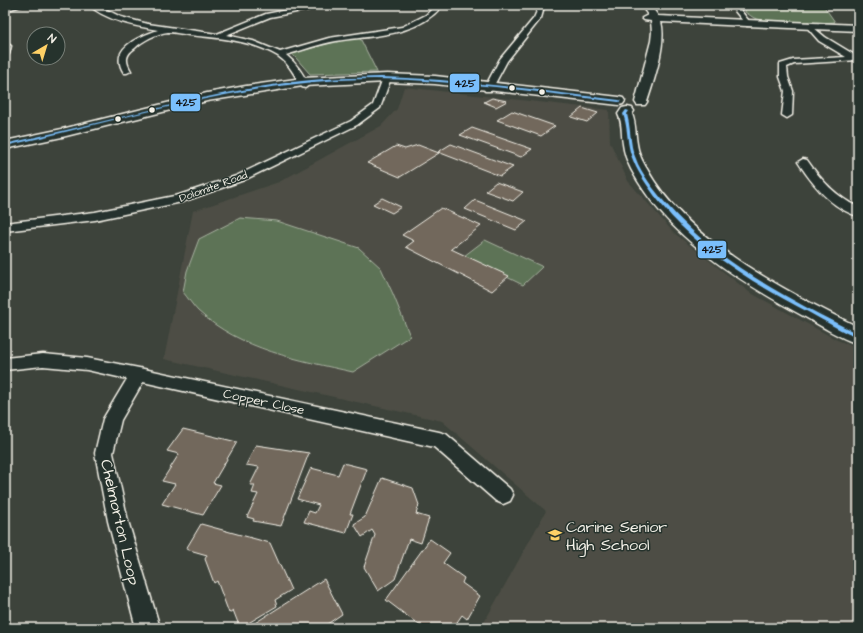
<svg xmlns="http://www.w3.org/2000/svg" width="863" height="633" font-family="'Architects Daughter',sans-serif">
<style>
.built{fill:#4d4e45}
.green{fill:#5d7357;stroke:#a8b2a0}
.building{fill:#72675b;stroke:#f4f1e8}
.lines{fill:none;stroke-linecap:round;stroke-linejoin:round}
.street-casing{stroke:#f4f1e8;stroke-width:3}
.secondary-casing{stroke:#f4f1e8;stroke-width:3}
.street{fill:#26332d;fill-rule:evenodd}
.secondary{fill:#26332d;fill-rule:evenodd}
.bus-1-casing{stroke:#26332d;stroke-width:3}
.bus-1{fill:#7abffc;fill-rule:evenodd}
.bus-dot{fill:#f4f1e8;stroke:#26332d;stroke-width:1.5}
.labels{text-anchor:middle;stroke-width:3;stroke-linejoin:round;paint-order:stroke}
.far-street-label{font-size:11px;fill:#f4f1e8;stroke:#26332d}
.street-label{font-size:13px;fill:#f4f1e8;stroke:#26332d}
.near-street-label{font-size:16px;fill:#f4f1e8;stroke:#26332d}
.near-poi-label{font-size:16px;fill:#f4f1e8;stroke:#26332d;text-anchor:start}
.line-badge{stroke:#26332d;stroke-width:1.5}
.pale-badge-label{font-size:11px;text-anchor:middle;font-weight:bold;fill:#111}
</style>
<rect width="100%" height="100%" fill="#3d433b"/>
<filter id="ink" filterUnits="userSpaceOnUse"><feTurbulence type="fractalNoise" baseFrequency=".025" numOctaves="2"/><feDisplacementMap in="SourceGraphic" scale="8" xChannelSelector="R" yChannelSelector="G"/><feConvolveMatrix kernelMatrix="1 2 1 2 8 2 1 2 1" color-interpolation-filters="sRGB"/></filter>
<g filter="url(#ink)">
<!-- built -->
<path class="built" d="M 404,87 L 609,110 L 610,142 L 628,181 L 674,233 L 749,292 L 835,339 L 858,349 L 858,628 L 481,628 L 546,511 L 442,421 L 164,359 L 193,211 L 279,182 L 381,126 L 397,109 Z"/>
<!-- green -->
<path class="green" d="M 746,5 L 823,5 L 835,22 L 822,23 L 762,20 L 754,18 L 745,12 Z
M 360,38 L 377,72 L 310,74 L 295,57 L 291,54 L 343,39 Z
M 240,218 L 277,221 L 359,248 L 381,268 L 393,294 L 410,336 L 353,372 C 299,360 241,350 198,311 C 193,306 188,298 183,292 L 187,271 L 199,239 Z
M 485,240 L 541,266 L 542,267 L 523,285 L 464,256 Z"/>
<!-- building -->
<path class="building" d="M 492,98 L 507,101 L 496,107 L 484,102 Z
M 582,108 L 598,113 L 587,122 L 571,117 Z
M 512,111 L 555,126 L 541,136 L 497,120 Z
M 472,128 L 532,149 L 521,157 L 460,135 Z
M 451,144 L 513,167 L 500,176 L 438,152 Z
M 418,145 L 439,153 L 400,177 L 367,163 L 396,146 L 405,149 Z
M 496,182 L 523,192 L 513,201 L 485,191 Z
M 382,198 L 401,207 L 392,213 L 373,204 Z
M 475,200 L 527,221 L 516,230 L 465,209 Z
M 441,208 L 481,226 L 451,249 L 509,276 L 492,291 L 406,247 L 414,241 L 402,235 Z
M 183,429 L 237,442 L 213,483 L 221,485 L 203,515 L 162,504 L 175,484 L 162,481 L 179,454 L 167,451 Z
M 256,445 L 309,453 L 281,526 L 253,521 L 254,519 L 247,517 L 258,494 L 252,493 L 255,485 L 250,485 L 259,467 L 246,465 Z
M 343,463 L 367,469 L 350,514 L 353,514 L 346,533 L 304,522 L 309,511 L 315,513 L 319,505 L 297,499 L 311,468 L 338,475 Z
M 382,478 L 413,488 L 419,505 L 416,514 L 429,518 L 421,543 L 409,539 L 395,579 L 378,591 L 364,567 L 375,535 L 372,530 L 362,537 L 354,524 L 365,517 Z
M 201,524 L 270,543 L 291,590 L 275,600 L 277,606 L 240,628 L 233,610 L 229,613 L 217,581 L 214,583 L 205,559 L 207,555 L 186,549 Z
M 430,539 L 450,553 L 443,563 L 464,578 L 462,583 L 480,596 L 467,619 L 462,615 L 453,628 L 423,628 L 386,600 Z
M 324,579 L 342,614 L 323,627 L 323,628 L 247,628 Z"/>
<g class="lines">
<defs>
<path id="street" d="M 13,5 L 24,5 L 5,11 L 5,7 Z
M 89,5 L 97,5 L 121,17 L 148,24 L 217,34 L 266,14 L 312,5 L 326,5 L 323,7 L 270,17 L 226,35 L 253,41 L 280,52 L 329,38 L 402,27 L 426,15 L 436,5 L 442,6 C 416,37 373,35 336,41 C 319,44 303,50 286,55 C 297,64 302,73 309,85 L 305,88 L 302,87 C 294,75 290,64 278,56 C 252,40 218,38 189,35 C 182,34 174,32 168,32 C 157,33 142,41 135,48 C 125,55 125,61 131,71 L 127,73 L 124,73 C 108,48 139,37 158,30 C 136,26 106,21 89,5 Z
M 537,5 L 543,5 L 543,11 L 541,18 L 507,61 L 491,91 L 485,91 L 484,89 L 500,59 L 534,18 L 537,11 Z
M 733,5 L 739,5 L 741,11 L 752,25 L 751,26 L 747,26 L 735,11 Z
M 808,23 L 825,37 L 858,57 L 858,60 L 794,64 L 787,67 L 788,77 L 793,91 L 792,115 L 787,118 L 782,115 L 785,91 L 780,77 L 780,64 L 793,60 L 846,57 L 819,41 L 805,25 Z
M 5,42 L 11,46 L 9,54 L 5,56 Z
M 387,75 L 391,78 L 380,108 L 357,125 L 244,180 L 182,202 L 95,220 L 5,231 L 5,223 L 95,212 L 179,195 L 236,176 L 351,121 L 373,105 L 383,78 Z
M 803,159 L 807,160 C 820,179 836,197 858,207 L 858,216 C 832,209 812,184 798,162 Z
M 43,354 L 87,358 L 139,368 L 439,432 L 446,434 L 510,489 L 513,495 L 510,501 L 503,504 L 496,501 L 434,447 L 143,382 L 121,420 L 113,453 L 128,521 L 160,628 L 136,628 L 108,521 L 95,453 L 103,419 L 127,379 L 87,370 L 43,366 L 5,370 L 5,358 Z"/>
<path id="secondary" d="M 648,5 L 651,6 L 658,16 L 858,25 L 858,31 L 661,22 C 667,42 654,81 647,102 L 645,105 L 637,105 L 635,102 L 651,41 L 652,32 L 651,21 L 644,20 L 642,18 L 648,15 L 643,8 Z
M 387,74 L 435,76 L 619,97 L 623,98 L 625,101 L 623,104 L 619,105 L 435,84 L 387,82 L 303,86 L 207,101 L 62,137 L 5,149 L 5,141 L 62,129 L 207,93 L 246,86 L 303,78 Z
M 627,107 L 632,108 L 634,111 L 632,114 C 636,124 635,133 637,144 C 638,152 642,161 647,169 C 687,242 786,291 858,327 L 858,344 C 840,338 823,327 807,318 C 741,282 667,238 631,169 C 627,161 624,153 623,144 C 621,133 623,124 618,114 L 622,108 Z"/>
</defs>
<!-- street casing -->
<use href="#street" class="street-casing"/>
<!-- secondary casing -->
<use href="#secondary" class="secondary-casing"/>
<!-- street -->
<use href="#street" class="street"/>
<!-- secondary -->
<use href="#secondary" class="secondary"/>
<defs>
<path id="bus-1" d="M 381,77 C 407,78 434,79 460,82 C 513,86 566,94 619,100 L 621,101 L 619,102 C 559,95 499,86 439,82 C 406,79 372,78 339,80 C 225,87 116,121 5,146 L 5,144 C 60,132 115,118 171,105 C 214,95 258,86 302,81 C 328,78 354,78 381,77 Z
M 626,110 L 629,111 L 627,114 C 630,125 630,136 632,147 C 633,153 636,158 638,164 C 646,180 658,195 670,208 C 721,265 791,300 858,334 L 858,338 C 842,332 825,321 810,313 C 749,281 685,243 647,185 C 643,179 639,173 636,167 C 633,160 630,154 629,147 C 627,136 627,125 623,114 Z"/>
</defs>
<!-- bus-1 casing -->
<use href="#bus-1" class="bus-1-casing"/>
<!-- bus-1 -->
<use href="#bus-1" class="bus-1"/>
</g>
</g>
<!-- icons -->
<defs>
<symbol id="school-bare" viewBox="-9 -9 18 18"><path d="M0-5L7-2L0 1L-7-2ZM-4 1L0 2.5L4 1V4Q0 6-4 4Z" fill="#ffd166" stroke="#26332d" stroke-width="2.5" paint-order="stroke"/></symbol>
</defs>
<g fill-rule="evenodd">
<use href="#school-bare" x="545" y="525" width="20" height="20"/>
</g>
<!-- markers -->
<g class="bus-dot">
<circle cx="512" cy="88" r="3.5"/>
<circle cx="542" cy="92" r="3.5"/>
<circle cx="152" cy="110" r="3.5"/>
<circle cx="118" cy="119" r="3.5"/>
</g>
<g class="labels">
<!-- far-street labels -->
<g class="far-street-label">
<text transform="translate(213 186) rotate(-20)" y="4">Dolomite Road</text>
</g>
<!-- street labels -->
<g class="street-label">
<text transform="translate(264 401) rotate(12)" y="5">Copper Close</text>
</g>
<!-- near-street labels -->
<g class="near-street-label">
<text transform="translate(121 522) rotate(77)" y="6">Chelmorton Loop</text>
</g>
<!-- near-poi labels -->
<g class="near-poi-label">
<text x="566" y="532">Carine Senior<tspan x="566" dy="18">High School</tspan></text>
</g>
</g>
<g class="line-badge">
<rect x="449" y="73" width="31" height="20" rx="4" fill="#7abffc"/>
<rect x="170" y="93" width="31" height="19" rx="4" fill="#7abffc"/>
<rect x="697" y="240" width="30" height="19" rx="4" fill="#7abffc"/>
</g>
<g class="pale-badge-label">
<text x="465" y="87">425</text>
<text x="186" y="106">425</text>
<text x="712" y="253">425</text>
</g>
<!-- margin -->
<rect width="863" height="633" fill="none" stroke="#26332d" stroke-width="20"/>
<rect x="10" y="10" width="843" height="613" fill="none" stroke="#f4f1e8" stroke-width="1.5" filter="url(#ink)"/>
<!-- north arrow -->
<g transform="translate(46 46) rotate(38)"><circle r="19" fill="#26332d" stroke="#787f78"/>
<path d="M0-3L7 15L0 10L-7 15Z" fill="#ffd166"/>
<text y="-6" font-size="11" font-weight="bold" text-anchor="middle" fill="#f4f1e8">N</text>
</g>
</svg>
